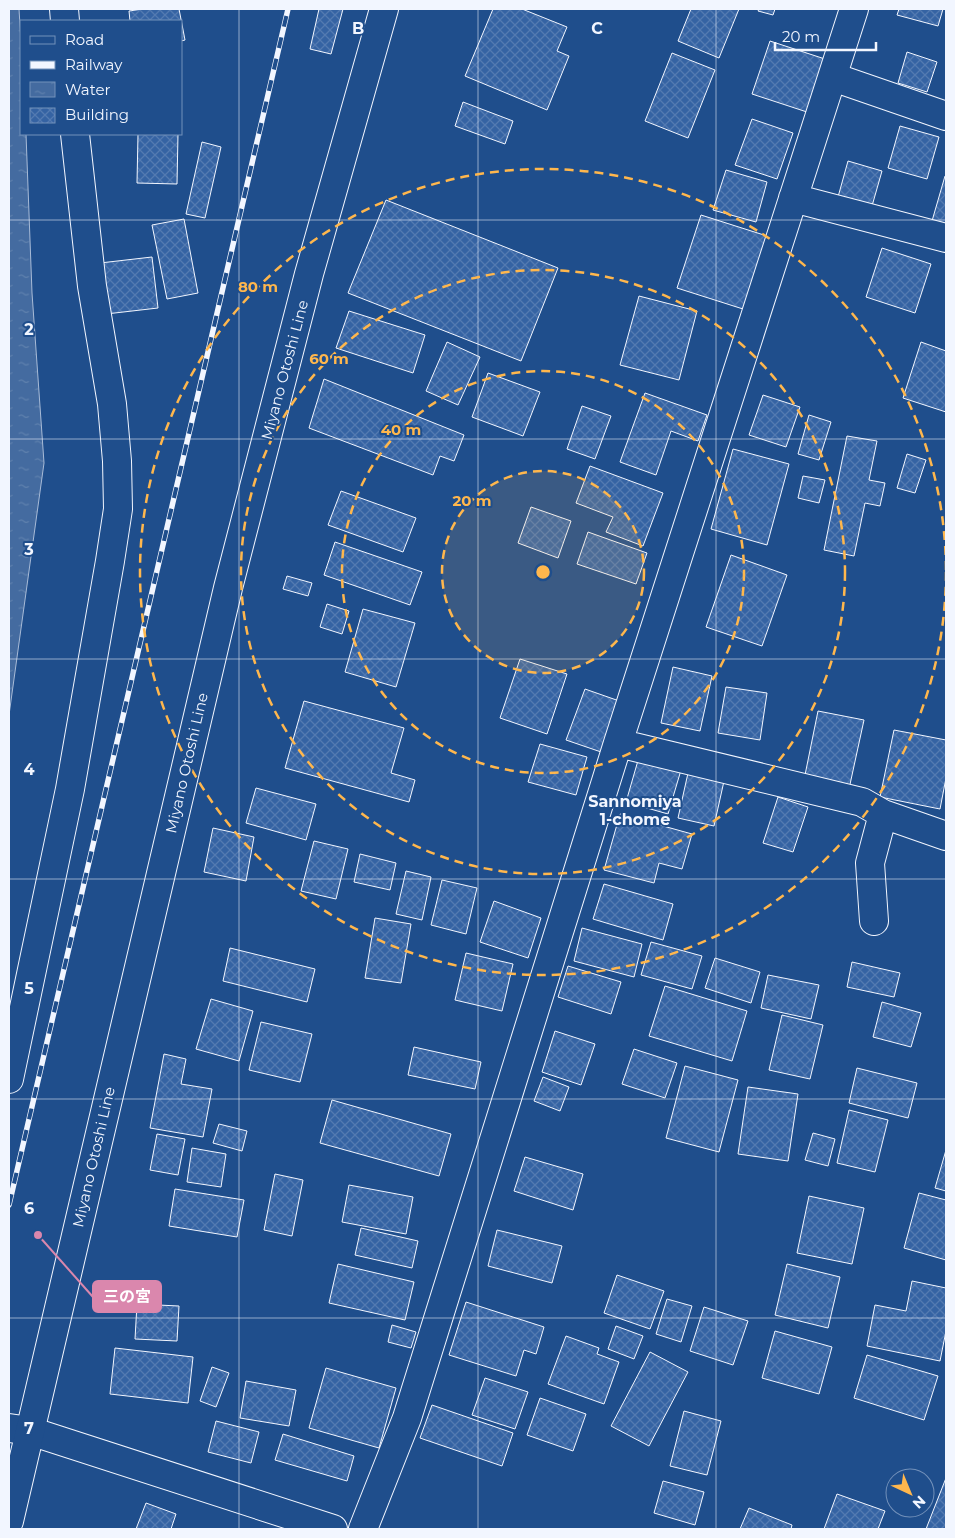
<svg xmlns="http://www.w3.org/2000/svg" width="955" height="1538" font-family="Montserrat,'Noto Sans JP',sans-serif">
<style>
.water{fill:url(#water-ripples);stroke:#a8bbd7}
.building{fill:url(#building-cross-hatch);stroke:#f2f6ff}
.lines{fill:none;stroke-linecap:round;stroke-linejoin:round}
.minor-casing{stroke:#f2f6ff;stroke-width:30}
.tertiary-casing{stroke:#f2f6ff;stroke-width:30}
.secondary-casing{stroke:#f2f6ff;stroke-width:30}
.minor{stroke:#1f4e8c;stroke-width:28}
.tertiary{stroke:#1f4e8c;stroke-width:28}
.secondary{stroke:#1f4e8c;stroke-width:28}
.rail-casing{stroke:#f2f6ff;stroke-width:5.5}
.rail{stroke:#1f4e8c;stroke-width:4;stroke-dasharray:11;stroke-linecap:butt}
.grid{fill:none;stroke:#f2f6ff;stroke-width:1;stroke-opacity:0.55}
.ring{fill:none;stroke:#ffb74d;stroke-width:2.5;stroke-dasharray:9 6}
.labels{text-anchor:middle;stroke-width:4;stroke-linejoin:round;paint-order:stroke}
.street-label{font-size:15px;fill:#f2f6ff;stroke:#1f4e8c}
.neighbourhood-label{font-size:16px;font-weight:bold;fill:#f2f6ff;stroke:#1f4e8c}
.grid-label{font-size:16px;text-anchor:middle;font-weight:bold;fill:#f2f6ff;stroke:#1f4e8c;stroke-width:4;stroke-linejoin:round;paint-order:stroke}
.centre{fill:#ffb74d;stroke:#1f4e8c;stroke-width:2.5}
.ring-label{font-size:15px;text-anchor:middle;font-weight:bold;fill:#ffb74d;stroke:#1f4e8c;stroke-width:4;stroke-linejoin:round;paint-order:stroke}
.leader{fill:none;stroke:#da87ad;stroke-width:2}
.callout-dot{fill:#da87ad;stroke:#1f4e8c;stroke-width:2}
.callout{fill:#da87ad;stroke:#da87ad;stroke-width:2}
.callout-label{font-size:16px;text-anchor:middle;font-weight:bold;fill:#fff}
</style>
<defs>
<pattern id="water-ripples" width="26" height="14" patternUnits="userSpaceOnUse" patternTransform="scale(1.25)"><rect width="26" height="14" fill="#446ba0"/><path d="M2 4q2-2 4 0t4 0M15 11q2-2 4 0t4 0" fill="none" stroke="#5f81ae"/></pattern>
<pattern id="building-cross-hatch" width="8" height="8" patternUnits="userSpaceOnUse" patternTransform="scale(1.25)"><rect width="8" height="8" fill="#3563a3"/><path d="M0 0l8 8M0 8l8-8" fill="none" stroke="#537ab1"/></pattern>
</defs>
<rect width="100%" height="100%" fill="#1f4e8c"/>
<!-- water -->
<path class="water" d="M 9,9 L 19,9 L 21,42 L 21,134 L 26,134 L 32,293 L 44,463 L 9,715 Z"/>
<!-- building -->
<path class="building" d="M 143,9 L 179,9 L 185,40 L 181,41 L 181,21 L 130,21 L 129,11 Z
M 319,9 L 343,9 L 331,54 L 310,49 Z
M 493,9 L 522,9 L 567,27 L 557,51 L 569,56 L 547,110 L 465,76 Z
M 691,9 L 739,9 L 719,58 L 678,41 Z
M 759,9 L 775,9 L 773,15 L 758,11 Z
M 899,9 L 943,9 L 938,26 L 897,15 Z
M 770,41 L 828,60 L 810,113 L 752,94 Z
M 907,52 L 937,62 L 927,92 L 898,83 Z
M 672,53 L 715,70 L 688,138 L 645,121 Z
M 463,102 L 513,121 L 505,144 L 455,126 Z
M 752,119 L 793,133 L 777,179 L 735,165 Z
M 900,126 L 939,137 L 927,179 L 888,168 Z
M 138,134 L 178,134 L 177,184 L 137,183 Z
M 202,142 L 221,147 L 205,218 L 186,214 Z
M 848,161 L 882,171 L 872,206 L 838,197 Z
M 726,170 L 767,182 L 756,222 L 713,210 Z
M 945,176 L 946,176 L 946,225 L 932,221 Z
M 386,200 L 558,268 L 521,361 L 348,293 Z
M 701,215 L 767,236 L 743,309 L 677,288 Z
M 184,219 L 198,293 L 167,299 L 152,225 Z
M 882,248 L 931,264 L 915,313 L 866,297 Z
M 152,257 L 158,308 L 106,314 L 100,263 Z
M 639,296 L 697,311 L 679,380 L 620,365 Z
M 349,311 L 425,335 L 413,373 L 336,348 Z
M 447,342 L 480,357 L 458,405 L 426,391 Z
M 921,342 L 946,351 L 946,412 L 903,398 Z
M 488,373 L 540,392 L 523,436 L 472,417 Z
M 324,379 L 464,435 L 454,461 L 440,456 L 433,475 L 309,428 Z
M 645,393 L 707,415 L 698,441 L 671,431 L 656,475 L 620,462 Z
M 763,395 L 800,407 L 786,447 L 749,435 Z
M 582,406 L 611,416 L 595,459 L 567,449 Z
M 809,415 L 831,422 L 819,460 L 798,454 Z
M 847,436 L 877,441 L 869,480 L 885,483 L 880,506 L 865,503 L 854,556 L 824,550 Z
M 733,449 L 789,464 L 767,545 L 711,529 Z
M 907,454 L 926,460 L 915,493 L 897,488 Z
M 590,466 L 663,493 L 643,546 L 606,532 L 613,517 L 576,503 Z
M 803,476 L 825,480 L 819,503 L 798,498 Z
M 341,491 L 416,518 L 403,552 L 328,525 Z
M 531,507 L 571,521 L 558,558 L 518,543 Z
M 588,532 L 647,553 L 636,584 L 577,564 Z
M 335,542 L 422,572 L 410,605 L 324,575 Z
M 731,555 L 787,575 L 762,646 L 706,627 Z
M 287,576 L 312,583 L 308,596 L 283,589 Z
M 327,604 L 349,611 L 342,634 L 320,627 Z
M 363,609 L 415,623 L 396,687 L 345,672 Z
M 520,659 L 567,674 L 547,734 L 500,718 Z
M 673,667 L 712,676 L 700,731 L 661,723 Z
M 726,687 L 767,693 L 760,740 L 718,733 Z
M 585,689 L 625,703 L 607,754 L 566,740 Z
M 304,701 L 404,728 L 391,773 L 415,780 L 409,802 L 285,768 Z
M 818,711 L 864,720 L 849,789 L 804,780 Z
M 894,730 L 946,740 L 946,778 L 940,809 L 880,797 Z
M 540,744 L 587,757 L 576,795 L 528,782 Z
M 639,757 L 681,770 L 668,814 L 626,802 Z
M 688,773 L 724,781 L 714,826 L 678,818 Z
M 256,788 L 316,804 L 306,840 L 246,823 Z
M 778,797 L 808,807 L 793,852 L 763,843 Z
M 620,814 L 692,834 L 682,869 L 659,863 L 654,883 L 604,870 Z
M 213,828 L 254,837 L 246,881 L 204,872 Z
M 314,841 L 348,849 L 336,899 L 301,891 Z
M 360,854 L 396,863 L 390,890 L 354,882 Z
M 406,871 L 431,877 L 422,920 L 396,914 Z
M 442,880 L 477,888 L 466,934 L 431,925 Z
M 604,884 L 673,904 L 663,940 L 593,919 Z
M 494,901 L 541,918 L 528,958 L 480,942 Z
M 375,918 L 411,924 L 401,983 L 365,978 Z
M 582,928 L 642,944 L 634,977 L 574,961 Z
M 651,942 L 702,956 L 692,989 L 641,975 Z
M 230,948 L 315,969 L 307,1002 L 223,981 Z
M 466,953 L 513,964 L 502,1011 L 455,1000 Z
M 715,958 L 760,972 L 751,1003 L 705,988 Z
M 852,962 L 900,973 L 894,997 L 847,987 Z
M 568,966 L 621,982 L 611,1014 L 558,997 Z
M 768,975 L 819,985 L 811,1019 L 761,1008 Z
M 665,986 L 747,1011 L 732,1061 L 649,1036 Z
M 211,999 L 253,1011 L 239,1061 L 196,1049 Z
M 882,1002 L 921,1013 L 911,1047 L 873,1037 Z
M 782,1015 L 823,1025 L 810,1079 L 769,1070 Z
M 261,1022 L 312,1034 L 300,1082 L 249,1070 Z
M 555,1031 L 595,1044 L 581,1085 L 542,1072 Z
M 414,1047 L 481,1062 L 475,1089 L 408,1075 Z
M 634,1049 L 677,1063 L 665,1098 L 622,1084 Z
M 164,1054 L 186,1059 L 181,1084 L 212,1089 L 203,1137 L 150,1128 Z
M 685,1066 L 738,1080 L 719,1152 L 666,1138 Z
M 857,1068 L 917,1083 L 908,1118 L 849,1103 Z
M 543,1077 L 569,1087 L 560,1111 L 534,1101 Z
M 748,1087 L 798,1094 L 788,1161 L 738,1154 Z
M 332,1100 L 451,1134 L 439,1176 L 320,1143 Z
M 849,1110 L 888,1120 L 875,1172 L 837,1163 Z
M 219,1124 L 247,1131 L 242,1151 L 213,1143 Z
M 813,1133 L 835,1139 L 828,1166 L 805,1160 Z
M 157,1134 L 185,1139 L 178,1175 L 150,1170 Z
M 192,1148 L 226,1154 L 221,1187 L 187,1182 Z
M 946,1150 L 946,1191 L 935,1188 Z
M 525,1157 L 583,1174 L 573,1210 L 514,1191 Z
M 275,1174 L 303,1180 L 292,1236 L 264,1230 Z
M 349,1185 L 413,1197 L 406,1234 L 342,1222 Z
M 175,1189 L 244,1200 L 237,1237 L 169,1226 Z
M 919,1193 L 946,1200 L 946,1260 L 904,1248 Z
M 809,1196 L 864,1208 L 852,1264 L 797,1253 Z
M 361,1228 L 418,1241 L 412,1268 L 355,1255 Z
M 497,1230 L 562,1246 L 552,1283 L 488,1266 Z
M 338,1264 L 414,1282 L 405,1320 L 329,1303 Z
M 787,1264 L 840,1277 L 828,1328 L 775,1315 Z
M 617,1275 L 664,1291 L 650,1329 L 604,1313 Z
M 912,1281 L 946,1288 L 946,1331 L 940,1361 L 867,1346 L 875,1305 L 906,1311 Z
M 667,1299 L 692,1306 L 681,1342 L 656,1334 Z
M 466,1302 L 544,1327 L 536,1354 L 524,1350 L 516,1376 L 449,1355 Z
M 137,1304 L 179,1306 L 177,1341 L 135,1339 Z
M 704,1307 L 748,1321 L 733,1365 L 690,1351 Z
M 392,1325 L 416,1332 L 411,1348 L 388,1342 Z
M 616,1326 L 643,1336 L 634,1359 L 608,1349 Z
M 775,1331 L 832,1347 L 819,1394 L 762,1378 Z
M 566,1336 L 599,1348 L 597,1354 L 619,1362 L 604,1404 L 548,1384 Z
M 115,1348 L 193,1357 L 188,1403 L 110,1394 Z
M 650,1352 L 688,1372 L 649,1446 L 611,1426 Z
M 867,1355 L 938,1376 L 924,1420 L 854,1398 Z
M 212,1367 L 229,1373 L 216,1407 L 200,1401 Z
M 326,1368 L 396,1388 L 379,1448 L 309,1428 Z
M 485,1378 L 528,1392 L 515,1429 L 472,1415 Z
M 246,1381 L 296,1390 L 289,1426 L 240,1418 Z
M 540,1398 L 586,1414 L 573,1451 L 527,1435 Z
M 432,1405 L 513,1433 L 502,1466 L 420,1438 Z
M 684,1411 L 721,1421 L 707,1475 L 670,1466 Z
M 216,1421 L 259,1432 L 251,1463 L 208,1452 Z
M 283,1434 L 354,1456 L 347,1481 L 275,1460 Z
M 946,1478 L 946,1529 L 926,1529 Z
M 663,1481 L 704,1492 L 695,1525 L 654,1513 Z
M 837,1494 L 885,1511 L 878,1529 L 824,1529 Z
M 146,1503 L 176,1514 L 171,1529 L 136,1529 Z
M 749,1508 L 792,1525 L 791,1529 L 740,1529 Z"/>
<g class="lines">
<defs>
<path id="minor" d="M 64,9 L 65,21
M 833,77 L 946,116
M 793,198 L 946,238
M 618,743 L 862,802 L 883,814 L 946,836
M 874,921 L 870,863 L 883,814
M 9,1079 L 70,789 L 110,561 L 118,509 L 117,461 L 112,404 L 92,286 L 75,134
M 9,1428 L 30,1431
M 363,1529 L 407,1418 L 618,743 L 854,9"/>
<path id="tertiary" d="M 30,1431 L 333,1529"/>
<path id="secondary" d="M 9,1521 L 228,588 L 309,274 L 384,9"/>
</defs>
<!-- minor casing -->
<use href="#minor" class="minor-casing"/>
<!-- tertiary casing -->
<use href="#tertiary" class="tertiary-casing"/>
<!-- secondary casing -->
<use href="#secondary" class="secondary-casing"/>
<!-- minor -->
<use href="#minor" class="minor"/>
<!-- tertiary -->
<use href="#tertiary" class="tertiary"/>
<!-- secondary -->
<use href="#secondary" class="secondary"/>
<defs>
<path id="rail" d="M 9,1205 L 288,9"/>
</defs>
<!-- rail casing -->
<use href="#rail" class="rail-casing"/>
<!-- rail -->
<use href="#rail" class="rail"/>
</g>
<!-- grid -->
<path class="grid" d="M 239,9 L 239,1529M 478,9 L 478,1529M 716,9 L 716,1529M 9,220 L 946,220M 9,439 L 946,439M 9,659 L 946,659M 9,879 L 946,879M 9,1099 L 946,1099M 9,1318 L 946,1318"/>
<!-- distance rings -->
<circle cx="543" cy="572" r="101" fill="#ffb74d" fill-opacity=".12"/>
<g class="ring">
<circle cx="543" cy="572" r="101"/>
<circle cx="543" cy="572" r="201"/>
<circle cx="543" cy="572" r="302"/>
<circle cx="543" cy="572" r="403"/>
</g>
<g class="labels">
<!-- street labels -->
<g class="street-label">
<text transform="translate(285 370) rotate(-75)" y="5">Miyano Otoshi Line</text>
<text transform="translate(187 763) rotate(-77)" y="5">Miyano Otoshi Line</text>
<text transform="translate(94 1157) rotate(-77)" y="5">Miyano Otoshi Line</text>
</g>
<!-- neighbourhood labels -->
<g class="neighbourhood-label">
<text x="635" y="807">Sannomiya<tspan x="635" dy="18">1-chome</tspan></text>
</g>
</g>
<g class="grid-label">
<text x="358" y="34">B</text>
<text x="597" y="34">C</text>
<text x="29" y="335">2</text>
<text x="29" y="555">3</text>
<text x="29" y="775">4</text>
<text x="29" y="994">5</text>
<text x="29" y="1214">6</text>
<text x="29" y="1434">7</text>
</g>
<circle cx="543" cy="572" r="8" class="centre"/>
<g class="ring-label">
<text x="258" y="292">80 m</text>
<text x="329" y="364">60 m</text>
<text x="401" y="435">40 m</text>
<text x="472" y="506">20 m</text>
</g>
<!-- callouts -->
<path class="leader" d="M38 1235L93 1297"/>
<circle class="callout-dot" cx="38" cy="1235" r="5"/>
<rect class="callout" x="93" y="1281" width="68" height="31" rx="5"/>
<g class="callout-label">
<text x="127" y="1302">三の宮</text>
</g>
<!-- border -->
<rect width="955" height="1538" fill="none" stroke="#f2f6ff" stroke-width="20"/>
<!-- legend -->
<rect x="20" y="20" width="162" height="115" fill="#1f4e8c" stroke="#7391ba"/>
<rect x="30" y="36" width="25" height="8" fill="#1f4e8c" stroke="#7391ba"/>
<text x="65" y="45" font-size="15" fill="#f2f6ff">Road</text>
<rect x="30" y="61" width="25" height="8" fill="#f2f6ff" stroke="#7391ba"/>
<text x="65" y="70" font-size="15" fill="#f2f6ff">Railway</text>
<rect x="30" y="82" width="25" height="15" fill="url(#water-ripples)" stroke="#7391ba"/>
<text x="65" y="95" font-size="15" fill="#f2f6ff">Water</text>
<rect x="30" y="108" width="25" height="15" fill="url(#building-cross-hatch)" stroke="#7391ba"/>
<text x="65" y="120" font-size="15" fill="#f2f6ff">Building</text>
<!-- north arrow -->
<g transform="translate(910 1493) rotate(136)"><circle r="24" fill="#1f4e8c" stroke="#7391ba"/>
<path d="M0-4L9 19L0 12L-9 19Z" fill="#ffb74d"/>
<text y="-8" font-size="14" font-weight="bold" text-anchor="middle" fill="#f2f6ff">N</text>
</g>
<!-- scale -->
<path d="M775 42v8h101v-8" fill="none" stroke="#f2f6ff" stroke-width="2.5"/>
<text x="782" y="42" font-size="15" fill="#f2f6ff" stroke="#1f4e8c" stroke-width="4" paint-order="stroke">20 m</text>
</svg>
